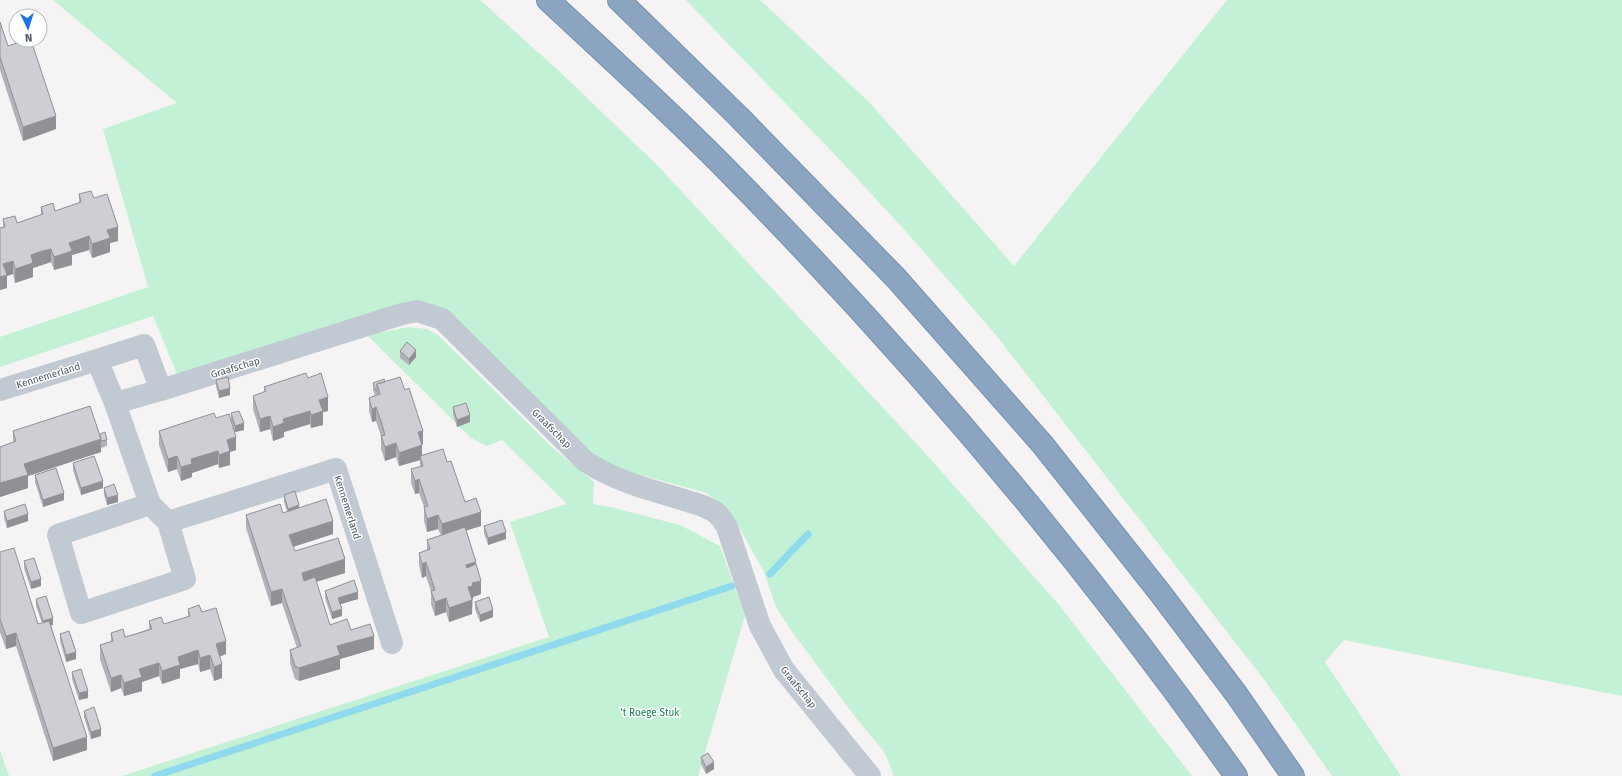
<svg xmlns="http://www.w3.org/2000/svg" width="1622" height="776" font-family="'Fira Sans',sans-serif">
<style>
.green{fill:#c3f1d5}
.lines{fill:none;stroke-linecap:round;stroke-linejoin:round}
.stream{stroke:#90daee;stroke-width:7}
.highway-casing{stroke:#7690ad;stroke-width:24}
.street{stroke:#c1cad2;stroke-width:22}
.highway{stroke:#8ba5c1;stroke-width:22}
.wall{fill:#b0b2b7}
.shaded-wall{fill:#909195}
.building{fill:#cdcfd5;stroke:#909195}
.labels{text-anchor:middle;stroke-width:3;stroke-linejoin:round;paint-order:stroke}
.street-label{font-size:10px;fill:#4a5661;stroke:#fff}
.park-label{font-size:10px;fill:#17864f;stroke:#fff}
</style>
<rect width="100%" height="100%" fill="#f5f3f3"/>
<!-- green -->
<path class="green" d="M 53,0 L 480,0 L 560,72 L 657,165 L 927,455 L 1059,605 L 1192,776 L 894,776 L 885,753 L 856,718 L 793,633 L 776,607 L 764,572 L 734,518 L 718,501 L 704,492 L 626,471 L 599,459 L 450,317 L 428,305 L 178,376 L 153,316 L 0,367 L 0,337 L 148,287 L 103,129 L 177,103 Z
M 686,0 L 760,0 L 870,103 L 1014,266 L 1227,0 L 1622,0 L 1622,696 L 1344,640 L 1325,662 L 1401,776 L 1332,776 L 1266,682 L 996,335 L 910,236 L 840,160 Z
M 409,327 L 427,329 L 439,336 L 553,448 L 594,482 L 593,504 L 610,507 L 680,525 L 720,546 L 745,616 L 698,776 L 122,776 L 549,637 L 510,522 L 567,504 L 502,440 L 487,446 L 471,438 L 367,335 Z
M 0,751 L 9,776 L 0,776 Z"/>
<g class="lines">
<!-- stream -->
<path class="stream" d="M 770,574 L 808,534
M 155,776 L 732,586"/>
<defs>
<path id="highway" d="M 548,0 C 608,56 669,111 726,169 C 912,358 1083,559 1236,776
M 619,0 L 739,117 L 896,278 L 1043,445 L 1161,594 L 1237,695 L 1293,776"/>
</defs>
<!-- highway casing -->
<use href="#highway" class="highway-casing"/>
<!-- street -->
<path class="street" d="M 97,360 L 144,345 L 161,390
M 0,390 L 97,360 L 115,403 L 150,504 L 168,522 L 336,469 L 392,643
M 115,403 L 161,390 L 402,314 L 417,311 L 442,319 L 585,461 C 619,484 661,492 700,505 C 714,510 720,514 727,527 L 760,626 L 784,670 L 870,776
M 150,504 L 58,535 L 81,613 L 185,579 L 168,522"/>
<!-- highway -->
<use href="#highway" class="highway"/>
</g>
<!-- wall -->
<path class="wall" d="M 0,22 L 8,46 L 56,129 L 23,141 L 0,70 Z
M 79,194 L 94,198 L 118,241 L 110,243 L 110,252 L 92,258 L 89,250 L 72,255 L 72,265 L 54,270 L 51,262 L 33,268 L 33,277 L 15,283 L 13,274 L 7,276 L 7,288 L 0,290 L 0,228 L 3,227 L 3,219 L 17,223 L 41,215 L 41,207 L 55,211 L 79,203 Z
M 400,351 L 416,357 L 409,365 L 400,358 Z
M 308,378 L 328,411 L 323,412 L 323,425 L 311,428 L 310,424 L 284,432 L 284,437 L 273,441 L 270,429 L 260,432 L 253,409 L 253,396 L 264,392 L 264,387 Z
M 216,380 L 230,395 L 219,398 L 216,386 Z
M 385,382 L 423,444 L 422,445 L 422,455 L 447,462 L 465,502 L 481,526 L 466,530 L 476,565 L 481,594 L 473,597 L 472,614 L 449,622 L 446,612 L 435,616 L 431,604 L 431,591 L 426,576 L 422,578 L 419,566 L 419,553 L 427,550 L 427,540 L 441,535 L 438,529 L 427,532 L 424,521 L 424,507 L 419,493 L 415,494 L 411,483 L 411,469 L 420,467 L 420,460 L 399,466 L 396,457 L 385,461 L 381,449 L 381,436 L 376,421 L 372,422 L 369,411 L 369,398 L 375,395 L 373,390 L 373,383 Z
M 453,407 L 470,422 L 457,427 L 453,414 Z
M 231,413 L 244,430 L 235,432 L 231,420 Z
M 216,418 L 236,450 L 230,452 L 230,465 L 219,468 L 218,464 L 192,473 L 192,477 L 181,481 L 177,469 L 168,472 L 159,445 L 159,431 Z
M 13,431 L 100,434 L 107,440 L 107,446 L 101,448 L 101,452 L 28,476 L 28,488 L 0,497 L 0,447 L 13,442 Z
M 73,463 L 103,488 L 81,495 L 73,470 Z
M 35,475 L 64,500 L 43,507 L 35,482 Z
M 104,488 L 118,502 L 107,505 L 104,495 Z
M 284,495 L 299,508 L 333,534 L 293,547 L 295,551 L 345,573 L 316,582 L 330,625 L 351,630 L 374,649 L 340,659 L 340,669 L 299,681 L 295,679 L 290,663 L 290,650 L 297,648 L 282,603 L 271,606 L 246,528 L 246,515 L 283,513 L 287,512 L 284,502 Z
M 4,511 L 28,521 L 7,528 L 4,518 Z
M 484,526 L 506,539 L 488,545 L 484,533 Z
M 0,552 L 38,624 L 42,623 L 36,606 L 36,599 L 53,625 L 51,625 L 87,750 L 53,761 L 16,646 L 6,649 L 0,632 Z
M 24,561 L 41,586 L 31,589 L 24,568 Z
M 325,591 L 358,599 L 340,604 L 342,616 L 332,619 L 325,598 Z
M 475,602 L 493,617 L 480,622 L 475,609 Z
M 188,609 L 202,612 L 226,654 L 219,657 L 222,678 L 214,681 L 210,669 L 200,672 L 198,664 L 180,669 L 180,678 L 162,684 L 159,676 L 142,682 L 142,691 L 124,696 L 121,688 L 111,692 L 100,659 L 100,645 L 111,642 L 111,633 L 125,637 L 149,629 L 149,621 L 164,624 L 188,617 Z
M 60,634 L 76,659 L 66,662 L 60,641 Z
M 72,672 L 88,698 L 79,700 L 72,679 Z
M 84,711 L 101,736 L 91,739 L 84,717 Z
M 701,757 L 714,769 L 706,774 L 701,764 Z"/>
<!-- shaded-wall -->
<path class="shaded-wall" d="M 56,116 L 56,129 L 23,141 L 23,127 Z
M 118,227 L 118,241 L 110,243 L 110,252 L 92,258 L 92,244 L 107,230 Z
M 89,236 L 89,250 L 72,255 L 72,265 L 54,270 L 54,257 L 69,243 Z
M 51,249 L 51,262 L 33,268 L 33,277 L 15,283 L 15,269 L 31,255 Z
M 13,261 L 13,274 L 7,276 L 7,288 L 0,290 L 0,277 L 3,264 Z
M 416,350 L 416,357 L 409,365 L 409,359 Z
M 230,388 L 230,395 L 219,398 L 219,391 Z
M 328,397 L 328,411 L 323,412 L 323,425 L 311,428 L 311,415 L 319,400 Z
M 376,407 L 376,421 L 372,422 L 372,409 Z
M 310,411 L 310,424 L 284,432 L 284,437 L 273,441 L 273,427 L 283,419 Z
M 470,415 L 470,422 L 457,427 L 457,420 Z
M 270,416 L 270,429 L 260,432 L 260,419 Z
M 244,423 L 244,430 L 235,432 L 235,426 Z
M 423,431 L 423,444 L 418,446 L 418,432 Z
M 236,437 L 236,450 L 230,452 L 230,465 L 219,468 L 219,455 L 227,440 Z
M 101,439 L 101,452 L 28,476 L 28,488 L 0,497 L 0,483 L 24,464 Z
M 396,443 L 396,457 L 385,461 L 385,447 Z
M 422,445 L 422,459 L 420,456 L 420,460 L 399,466 L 399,453 Z
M 218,451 L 218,464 L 192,473 L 192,477 L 181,481 L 181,467 L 191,459 Z
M 177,456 L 177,469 L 168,472 L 168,459 Z
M 419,479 L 419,493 L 415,494 L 415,481 Z
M 103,481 L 103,488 L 81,495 L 81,488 Z
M 64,493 L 64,500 L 43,507 L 43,500 Z
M 118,495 L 118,502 L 107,505 L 107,498 Z
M 299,505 L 299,512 L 288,516 L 288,509 Z
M 481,512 L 481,526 L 442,538 L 442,524 Z
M 28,514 L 28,521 L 7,528 L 7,521 Z
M 438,515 L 438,529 L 427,532 L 427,519 Z
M 333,521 L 333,534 L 289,548 L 289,535 Z
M 506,532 L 506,539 L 488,545 L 488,538 Z
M 345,559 L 345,573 L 302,586 L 302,573 Z
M 426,562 L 426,576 L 422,578 L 422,564 Z
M 476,562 L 476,575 L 466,578 L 466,565 Z
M 41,579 L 41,586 L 31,589 L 31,582 Z
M 481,581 L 481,594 L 473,597 L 473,599 L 468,601 L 468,587 L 472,583 Z
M 282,589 L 282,603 L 271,606 L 271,592 Z
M 358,592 L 358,599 L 338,605 L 338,598 Z
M 446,598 L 446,612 L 435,616 L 435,602 Z
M 472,600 L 472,614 L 449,622 L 449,608 Z
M 342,609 L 342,616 L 332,619 L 332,612 Z
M 493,610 L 493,617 L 480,622 L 480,615 Z
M 53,618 L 53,625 L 43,628 L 43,621 Z
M 16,633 L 16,646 L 6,649 L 6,636 Z
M 374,636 L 374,649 L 340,659 L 340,669 L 299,681 L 299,668 L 337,646 Z
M 226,641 L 226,654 L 216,658 L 216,644 Z
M 198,650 L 198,664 L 180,669 L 180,678 L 162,684 L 162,671 L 178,657 Z
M 76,652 L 76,659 L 66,662 L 66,655 Z
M 210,655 L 210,669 L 200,672 L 200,658 Z
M 159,663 L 159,676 L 142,682 L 142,691 L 124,696 L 124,683 L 139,669 Z
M 222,664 L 222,678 L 214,681 L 214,667 Z
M 121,675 L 121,688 L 111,692 L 111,678 Z
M 88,691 L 88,698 L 79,700 L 79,693 Z
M 101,729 L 101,736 L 91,739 L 91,732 Z
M 87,737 L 87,750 L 53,761 L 53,748 Z
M 714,762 L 714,769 L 706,774 L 706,767 Z"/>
<!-- building -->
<path class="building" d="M 0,22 L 8,46 L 26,40 L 31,40 L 56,116 L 23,127 L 0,57 Z
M 91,191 L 94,198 L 107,194 L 118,227 L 107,230 L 110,238 L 92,244 L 89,236 L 69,243 L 72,251 L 54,257 L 51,249 L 42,251 L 31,255 L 33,263 L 15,269 L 13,261 L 3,264 L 7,275 L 0,277 L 0,228 L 5,227 L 3,219 L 15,216 L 17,223 L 43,214 L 41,207 L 53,203 L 55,211 L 81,202 L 79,194 Z
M 407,342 L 416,350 L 409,359 L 400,351 Z
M 306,373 L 308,378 L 321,373 L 328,397 L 319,400 L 323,411 L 311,415 L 310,411 L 283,419 L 284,423 L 273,427 L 270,416 L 260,419 L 253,396 L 266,391 L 264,387 Z
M 228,377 L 230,388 L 219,391 L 216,380 Z
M 400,377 L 405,390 L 409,388 L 423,431 L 418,432 L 422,445 L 399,453 L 396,443 L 385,447 L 381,436 L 385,435 L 381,421 L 376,407 L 372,409 L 369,398 L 380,394 L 377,384 Z
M 384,379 L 385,382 L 377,384 L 377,391 L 376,391 L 373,383 Z
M 466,403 L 470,415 L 457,420 L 453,407 Z
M 90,406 L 101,439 L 24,464 L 28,475 L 0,483 L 0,447 L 16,441 L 13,431 Z
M 239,411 L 244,423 L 235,426 L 231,413 Z
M 214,413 L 216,418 L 229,414 L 236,437 L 227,440 L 230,451 L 219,455 L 218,451 L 191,459 L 192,464 L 181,467 L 177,456 L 168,459 L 159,431 Z
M 105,432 L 107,440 L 101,441 L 100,434 Z
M 443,449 L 447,462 L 451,461 L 465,502 L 476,498 L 481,512 L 442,524 L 438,515 L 427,519 L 424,507 L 428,506 L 419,479 L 415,481 L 411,469 L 423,466 L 420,456 Z
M 94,456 L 103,481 L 81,488 L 73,463 Z
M 56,468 L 64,493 L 43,500 L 35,475 Z
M 114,484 L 118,495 L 107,498 L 104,488 Z
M 295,491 L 299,505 L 288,509 L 284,495 Z
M 326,499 L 333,521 L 289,535 L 295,551 L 338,538 L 345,559 L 302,573 L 304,581 L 315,577 L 330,625 L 347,619 L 351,630 L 370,624 L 374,636 L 337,646 L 340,655 L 299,668 L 295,666 L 290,650 L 301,646 L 282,589 L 271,592 L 246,515 L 280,504 L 283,513 Z
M 25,504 L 28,514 L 7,521 L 4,511 Z
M 502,520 L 506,532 L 488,538 L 484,526 Z
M 465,527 L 476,562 L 466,565 L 467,568 L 476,564 L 481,581 L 472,583 L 473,586 L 468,587 L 472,600 L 449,608 L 446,598 L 435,602 L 431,591 L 435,590 L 426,562 L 422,564 L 419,553 L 430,549 L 427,540 Z
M 14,548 L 38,624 L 49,621 L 87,737 L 53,748 L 16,633 L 6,636 L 0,619 L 0,552 Z
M 34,558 L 41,579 L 31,582 L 24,561 Z
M 354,580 L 358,592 L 338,598 L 342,609 L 332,612 L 325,591 Z
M 46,596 L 53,618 L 43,621 L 36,599 Z
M 489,597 L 493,610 L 480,615 L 475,602 Z
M 199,605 L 202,612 L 216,608 L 226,641 L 216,644 L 222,664 L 214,667 L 210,655 L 200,658 L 198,650 L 178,657 L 180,665 L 162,671 L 159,663 L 139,669 L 142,677 L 124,683 L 121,675 L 111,678 L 100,645 L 113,641 L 111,633 L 123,629 L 125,637 L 139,633 L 152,629 L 149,621 L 161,617 L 164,624 L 190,616 L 188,609 Z
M 69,631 L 76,652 L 66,655 L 60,634 Z
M 81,669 L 88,691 L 79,693 L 72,672 Z
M 94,707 L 101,729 L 91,732 L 84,711 Z
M 708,753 L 714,762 L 706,767 L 701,757 Z"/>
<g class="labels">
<!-- street labels -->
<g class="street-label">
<text transform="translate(235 367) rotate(-17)" y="4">Graafschap</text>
<text transform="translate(48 375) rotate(-17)" y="4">Kennemerland</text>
<text transform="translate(552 428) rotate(45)" y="4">Graafschap</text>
<text transform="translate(348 507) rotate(72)" y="4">Kennemerland</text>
<text transform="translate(799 687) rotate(51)" y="4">Graafschap</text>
</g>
<!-- park labels -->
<g class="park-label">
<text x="650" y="716">'t Roege Stuk</text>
</g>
</g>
<!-- north arrow -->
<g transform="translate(28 28) rotate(176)"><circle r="19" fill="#ffffff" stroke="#b7bbc0"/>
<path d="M0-3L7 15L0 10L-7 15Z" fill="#1a73e8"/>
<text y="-6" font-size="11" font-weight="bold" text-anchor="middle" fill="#4a5661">N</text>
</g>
</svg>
